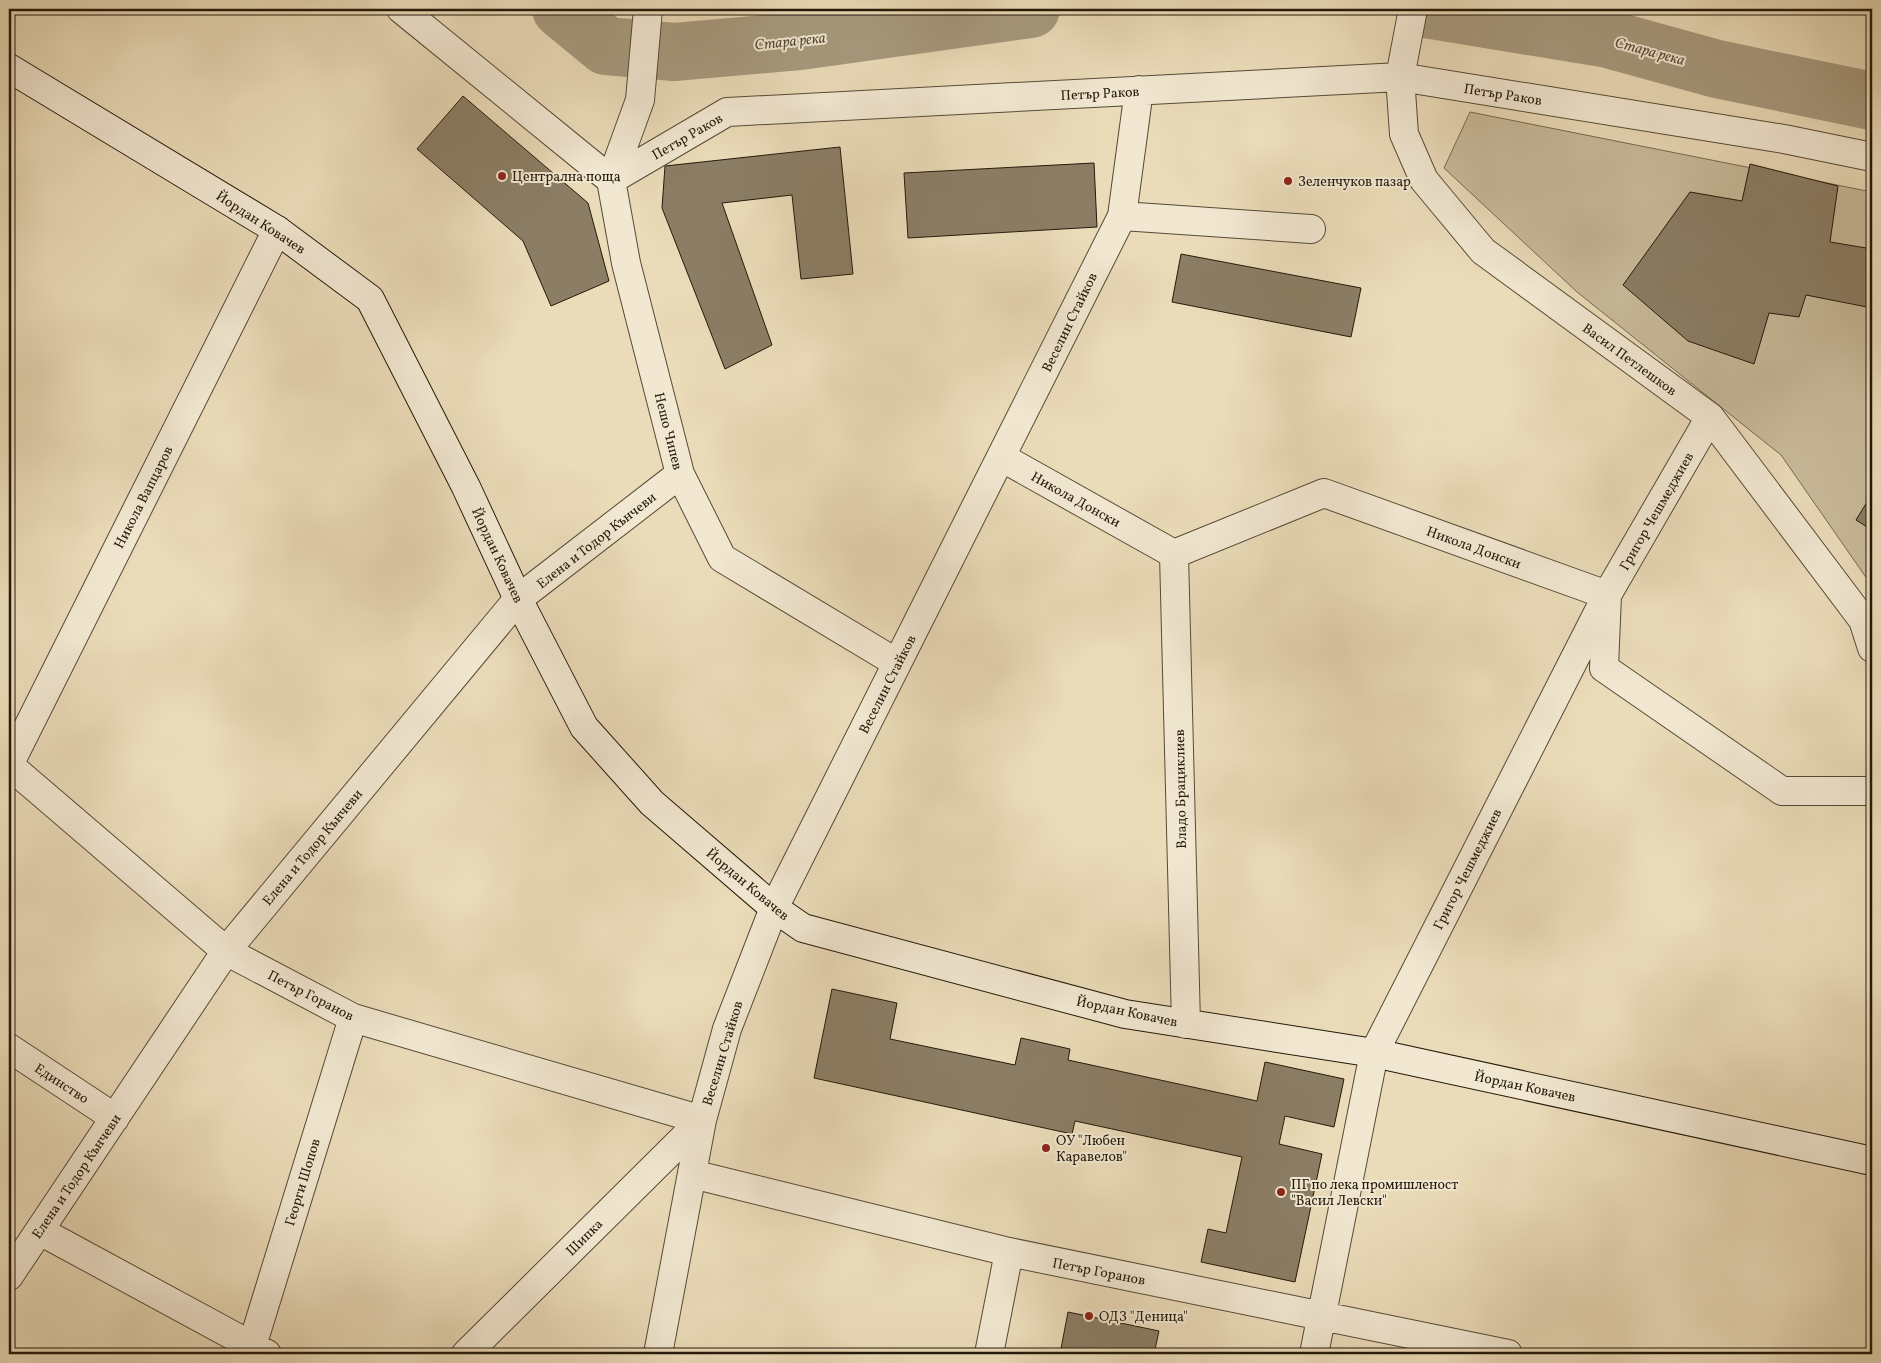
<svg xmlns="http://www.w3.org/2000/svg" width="1881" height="1363" font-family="Vollkorn,serif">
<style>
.green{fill:#c9bb9b;stroke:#766a52}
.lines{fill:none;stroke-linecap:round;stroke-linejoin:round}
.river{stroke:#a79a7e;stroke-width:58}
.building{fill:#8b7e65;stroke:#24190a}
.street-casing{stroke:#564a36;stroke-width:30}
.secondary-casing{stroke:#24190a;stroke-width:30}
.street{stroke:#f2e8d2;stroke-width:28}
.secondary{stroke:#f2e8d2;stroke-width:28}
.poi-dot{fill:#8f2418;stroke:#f2e8d2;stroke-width:2}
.labels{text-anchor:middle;stroke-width:4;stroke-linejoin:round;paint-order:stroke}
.street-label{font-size:14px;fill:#24190a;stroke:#f2e8d2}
.poi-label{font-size:14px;fill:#24190a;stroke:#f2e8d2;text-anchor:start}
.water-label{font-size:15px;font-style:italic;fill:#584d38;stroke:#f2e8d2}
</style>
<rect width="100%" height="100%" fill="#ebdcb9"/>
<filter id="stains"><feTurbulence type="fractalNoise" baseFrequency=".004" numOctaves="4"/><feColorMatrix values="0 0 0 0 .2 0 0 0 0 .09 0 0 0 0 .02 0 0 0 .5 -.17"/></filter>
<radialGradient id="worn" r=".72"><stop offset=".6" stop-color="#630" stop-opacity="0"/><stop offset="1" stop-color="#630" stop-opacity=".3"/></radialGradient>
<!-- green -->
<path class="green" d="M 1470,112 L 1872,192 L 1872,586 L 1781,455 L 1577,292 L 1444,168 Z"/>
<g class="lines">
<!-- river -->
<path class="river" d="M 561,9 L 606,46 L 674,52 L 800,41 L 1031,9
M 1425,9 L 1608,39 L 1717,69 L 1872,101"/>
</g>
<!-- building -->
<path class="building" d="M 463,96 L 588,203 L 609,281 L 551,306 L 523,241 L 417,149 Z
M 840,147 L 853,274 L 801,279 L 792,195 L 722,203 L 772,345 L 725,369 L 662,208 L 665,166 Z
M 1094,163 L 1097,227 L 908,238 L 904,173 Z
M 1750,164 L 1838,186 L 1830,242 L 1872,249 L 1872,308 L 1806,295 L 1799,317 L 1769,313 L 1754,364 L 1688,341 L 1623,285 L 1690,192 L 1742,201 Z
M 1181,254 L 1361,288 L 1351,337 L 1172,302 Z
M 1872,494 L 1872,530 L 1856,520 Z
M 832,989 L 897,1003 L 890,1039 L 1015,1065 L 1021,1038 L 1070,1049 L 1068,1060 L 1257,1101 L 1265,1062 L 1344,1079 L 1334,1127 L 1285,1116 L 1279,1144 L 1322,1154 L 1295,1282 L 1201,1262 L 1208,1229 L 1226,1233 L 1242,1157 L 1075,1121 L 1072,1134 L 814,1078 Z
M 1068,1312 L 1159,1331 L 1154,1354 L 1060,1354 Z"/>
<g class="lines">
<defs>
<path id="street" d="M 401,9 L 611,180 L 727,112 L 1400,77 L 1784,139 L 1872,157
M 648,9 L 640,100 L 611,180 L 626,263 L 680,474 L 722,558 L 897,663
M 1413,9 L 1400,77 L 1404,134 L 1424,180 L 1483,251 L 1710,417 L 1863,620 L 1872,648
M 1122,216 L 1139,90
M 1001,457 L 1174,554 L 1324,493 L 1607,595 L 1604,668 L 1782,791 L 1872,791
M 1174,554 L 1186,1024
M 9,765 L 226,951 L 353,1018 L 702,1120 L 466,1354
M 9,765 L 277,230
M 9,1048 L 115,1118
M 692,1174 L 1009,1252 L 1508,1354
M 40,1231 L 267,1354
M 9,1276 L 226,951 L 518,599 L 680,474
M 252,1346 L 353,1018
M 658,1354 L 702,1120 L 727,1029 L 774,908 L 1122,216 L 1311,229
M 989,1354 L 1009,1252
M 1314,1354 L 1374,1053 L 1607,595 L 1710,417"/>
<path id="secondary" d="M 9,68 L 277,230 L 370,299 L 466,487 L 518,599 L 584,727 L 652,803 L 774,908 L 803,928 L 1125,1014 L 1374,1053 L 1872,1161"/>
</defs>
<!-- street casing -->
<use href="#street" class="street-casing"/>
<!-- secondary casing -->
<use href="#secondary" class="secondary-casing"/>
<!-- street -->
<use href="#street" class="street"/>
<!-- secondary -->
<use href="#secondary" class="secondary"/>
</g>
<!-- markers -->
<g class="poi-dot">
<circle cx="502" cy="176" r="5"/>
<circle cx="1288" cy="181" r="5"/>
<circle cx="1046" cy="1148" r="5"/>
<circle cx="1281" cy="1192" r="5"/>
<circle cx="1089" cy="1316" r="5"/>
</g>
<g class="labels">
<!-- street labels -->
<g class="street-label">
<text transform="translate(1100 93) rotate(-3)" y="5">Петър Раков</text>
<text transform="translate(1503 94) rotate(9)" y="5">Петър Раков</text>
<text transform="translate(687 136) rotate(-30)" y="5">Петър Раков</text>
<text transform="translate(261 222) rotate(33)" y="5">Йордан Ковачев</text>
<text transform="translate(1069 322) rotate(-64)" y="5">Веселин Стайков</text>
<text transform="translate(1630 359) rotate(36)" y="5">Васил Петлешков</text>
<text transform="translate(669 431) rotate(76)" y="5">Нешо Чипев</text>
<text transform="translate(143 497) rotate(-63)" y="5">Никола Вапцаров</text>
<text transform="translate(1076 499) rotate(29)" y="5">Никола Донски</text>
<text transform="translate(1656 511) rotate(-60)" y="5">Григор Чешмеджиев</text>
<text transform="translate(596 540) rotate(-38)" y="5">Елена и Тодор Кънчеви</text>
<text transform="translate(1474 547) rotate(20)" y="5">Никола Донски</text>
<text transform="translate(498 555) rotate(65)" y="5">Йордан Ковачев</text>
<text transform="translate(887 684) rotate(-63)" y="5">Веселин Стайков</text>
<text transform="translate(1180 789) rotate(-91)" y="5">Владо Брациклиев</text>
<text transform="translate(312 847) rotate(-50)" y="5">Елена и Тодор Кънчеви</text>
<text transform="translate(1467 869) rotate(-63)" y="5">Григор Чешмеджиев</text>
<text transform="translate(748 884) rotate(40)" y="5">Йордан Ковачев</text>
<text transform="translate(311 995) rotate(27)" y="5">Петър Горанов</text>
<text transform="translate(1127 1011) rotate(12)" y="5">Йордан Ковачев</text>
<text transform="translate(722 1053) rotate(-73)" y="5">Веселин Стайков</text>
<text transform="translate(62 1083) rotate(33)" y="5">Единство</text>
<text transform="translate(1525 1086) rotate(12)" y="5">Йордан Ковачев</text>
<text transform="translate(76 1176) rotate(-56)" y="5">Елена и Тодор Кънчеви</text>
<text transform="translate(302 1182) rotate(-73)" y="5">Георги Шопов</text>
<text transform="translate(584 1237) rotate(-45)" y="5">Шипка</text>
<text transform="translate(1099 1271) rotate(11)" y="5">Петър Горанов</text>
</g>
<!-- poi labels -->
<g class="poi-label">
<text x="512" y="181">Централна поща</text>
<text x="1298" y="186">Зеленчуков пазар</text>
<text x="1056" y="1145">ОУ "Любен<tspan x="1056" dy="16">Каравелов"</tspan></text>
<text x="1291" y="1189">ПГ по лека промишленост<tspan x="1291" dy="16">"Васил Левски"</tspan></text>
<text x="1099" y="1321">ОДЗ "Деница"</text>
</g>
<!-- water labels -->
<g class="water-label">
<text transform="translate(790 41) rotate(-6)" y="5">Стара река</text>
<text transform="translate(1650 51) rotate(15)" y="5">Стара река</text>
</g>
</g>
<!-- margin -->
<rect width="1881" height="1363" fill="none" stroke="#ebdcb9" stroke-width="30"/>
<rect x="10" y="10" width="1861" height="1343" fill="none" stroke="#24190a" stroke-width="2.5"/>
<rect x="15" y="15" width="1851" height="1333" fill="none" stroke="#24190a"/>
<rect width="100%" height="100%" filter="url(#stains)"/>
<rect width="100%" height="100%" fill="url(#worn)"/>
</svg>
